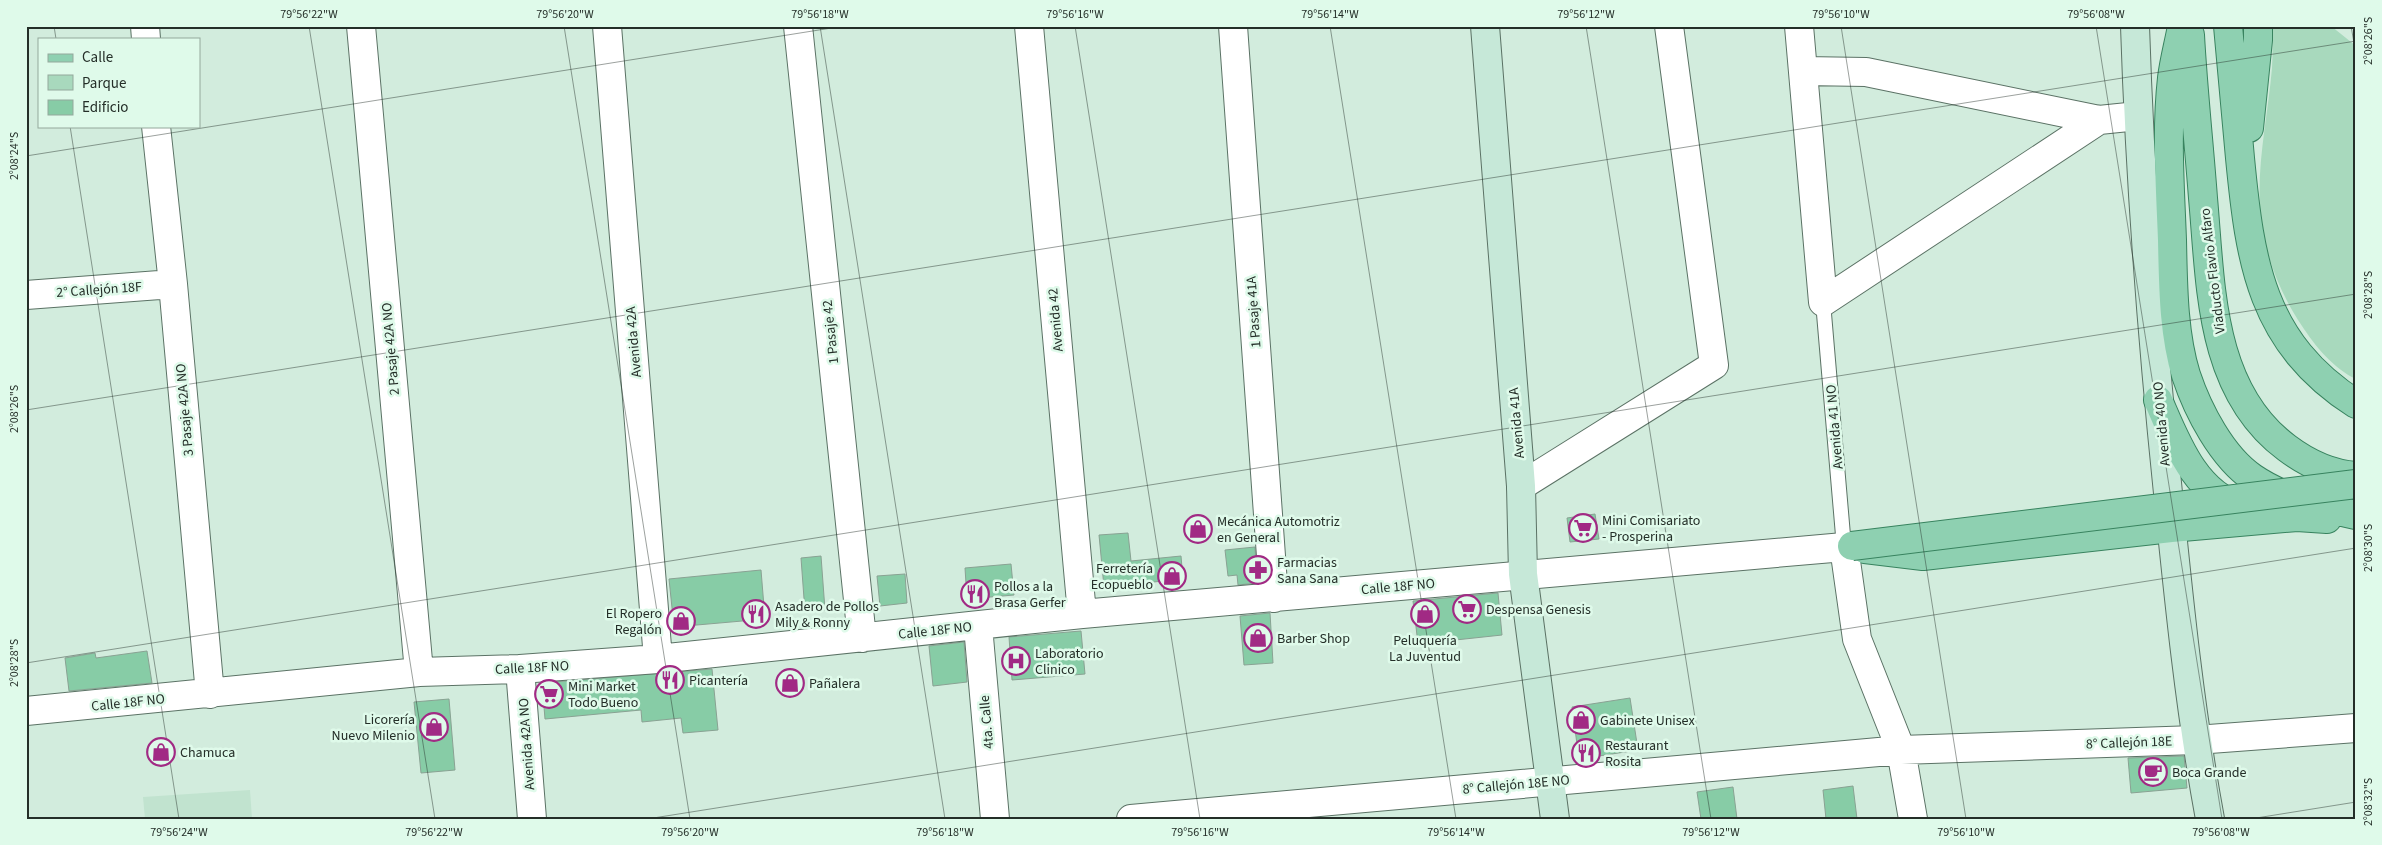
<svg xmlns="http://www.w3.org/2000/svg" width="2382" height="845" font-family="'Source Sans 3',sans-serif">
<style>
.built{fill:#c1e3cf}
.green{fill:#a8d9bd}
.building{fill:#87cca6;stroke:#89a293}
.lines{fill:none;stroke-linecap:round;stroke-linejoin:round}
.lane-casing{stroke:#5b7265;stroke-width:16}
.street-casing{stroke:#5b7265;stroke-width:30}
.secondary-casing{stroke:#5b7265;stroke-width:30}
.primary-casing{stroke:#38835f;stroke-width:30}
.lane{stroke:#fff;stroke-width:14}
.street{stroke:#fff;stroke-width:28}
.secondary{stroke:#c6e8d8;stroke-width:28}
.primary{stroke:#8ed0b1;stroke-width:28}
.primary-bridge-casing{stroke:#38835f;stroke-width:30;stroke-linecap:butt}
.primary-bridge{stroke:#8ed0b1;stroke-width:28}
.ticks{fill:none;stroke:#242e28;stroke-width:1;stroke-opacity:0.45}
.labels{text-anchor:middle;stroke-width:5;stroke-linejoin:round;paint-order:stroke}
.street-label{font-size:14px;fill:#242e28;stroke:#dffaea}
.poi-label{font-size:14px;fill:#242e28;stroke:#dffaea;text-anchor:start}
.neatline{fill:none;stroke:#242e28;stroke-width:2}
.ticks-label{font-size:12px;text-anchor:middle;fill:#242e28}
</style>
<rect width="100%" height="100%" fill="#d2ecdd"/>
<!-- built -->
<path class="built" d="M 250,790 L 252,819 L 145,819 L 143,797 Z"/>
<!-- green -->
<path class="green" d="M 2273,26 L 2331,26 L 2356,46 L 2356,379 C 2334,369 2315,346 2302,326 C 2279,292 2263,251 2260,209 C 2257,162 2268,115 2272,68 C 2273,54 2272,40 2273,26 Z"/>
<!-- building -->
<path class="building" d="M 1595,514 L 1599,539 L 1570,542 L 1567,518 Z
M 1128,533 L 1131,561 L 1181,556 L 1183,579 L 1104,587 L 1099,535 Z
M 1255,547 L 1257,583 L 1238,585 L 1237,575 L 1228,576 L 1225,550 Z
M 821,556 L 825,610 L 805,612 L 801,558 Z
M 1011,564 L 1014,595 L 967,599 L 965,568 Z
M 761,570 L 765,619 L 674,627 L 669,579 Z
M 905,574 L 907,603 L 880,606 L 877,576 Z
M 1498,593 L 1502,635 L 1418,644 L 1413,601 Z
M 1270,613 L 1273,663 L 1244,665 L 1240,616 Z
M 1081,631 L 1085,674 L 1012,680 L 1009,637 Z
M 964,642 L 967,682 L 933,686 L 929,646 Z
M 147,651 L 152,683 L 69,691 L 65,658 L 95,653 L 96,658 Z
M 712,669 L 718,730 L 683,733 L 681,718 L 642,722 L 641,710 L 545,719 L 542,683 Z
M 1630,698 L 1638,750 L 1579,759 L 1572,707 Z
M 449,699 L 455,770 L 421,773 L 414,702 Z
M 2184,756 L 2187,788 L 2131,793 L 2128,758 Z
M 1853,786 L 1857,819 L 1826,819 L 1823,790 Z
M 1733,787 L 1737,819 L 1701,819 L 1697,792 Z"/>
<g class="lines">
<defs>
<path id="lane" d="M 1823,302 L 1844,547"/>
<path id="street" d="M 145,26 L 146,39
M 361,26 L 419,672
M 607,26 L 658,659
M 798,26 L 862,638
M 1029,26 L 1082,614
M 1233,26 L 1274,598
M 1799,26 L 1823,302 L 2099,120 L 2138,116
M 1804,71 L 1866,72 L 2099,120
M 156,126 L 173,284 L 210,694
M 26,295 L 173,284
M 1521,486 L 1714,365 L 1669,26
M 978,626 L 995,819
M 520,669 L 532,819
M 26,711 L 419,672 L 520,669 L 658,659 L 1082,614 L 1844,547 L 1857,639 L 1901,750 L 1913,819
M 1131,819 L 1901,750 L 2196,740 L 2356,728"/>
<path id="secondary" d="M 1485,26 L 1521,486 L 1523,574 L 1555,819
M 2135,26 C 2140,182 2152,338 2168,493 C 2179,602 2190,711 2210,819"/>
<path id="primary" d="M 2182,26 C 2179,43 2174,61 2172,78 C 2166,132 2170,187 2172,240 C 2173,284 2173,333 2186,375 C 2198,411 2222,457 2253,478 C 2284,499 2320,507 2356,515
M 2228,26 C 2232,70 2236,114 2240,158 C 2250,262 2261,343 2356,404
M 2190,35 C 2193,90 2199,144 2203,198 C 2211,286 2209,390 2287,448 C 2307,463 2330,474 2356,476
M 2249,128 L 2258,40 L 2258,26
M 2158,400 C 2175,439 2195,495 2242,507
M 1865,549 L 1923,556 L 2171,528 L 2297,517 L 2327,519"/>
</defs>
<!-- lane casing -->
<use href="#lane" class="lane-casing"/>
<!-- street casing -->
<use href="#street" class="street-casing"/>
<!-- secondary casing -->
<use href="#secondary" class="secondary-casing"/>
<!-- primary casing -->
<use href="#primary" class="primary-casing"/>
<!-- lane -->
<use href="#lane" class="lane"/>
<!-- street -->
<use href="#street" class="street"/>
<!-- secondary -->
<use href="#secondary" class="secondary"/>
<!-- primary -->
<use href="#primary" class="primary"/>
<defs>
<path id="primary-bridge" d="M 1852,546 L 2356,484"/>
</defs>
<!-- primary-bridge casing -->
<use href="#primary-bridge" class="primary-bridge-casing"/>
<!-- primary-bridge -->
<use href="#primary-bridge" class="primary-bridge"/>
</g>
<!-- ticks -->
<path class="ticks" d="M 54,26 L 56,39M 309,26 L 435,819M 564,26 L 690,819M 820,26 L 945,819M 1075,26 L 1200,819M 1330,26 L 1456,819M 1586,26 L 1711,819M 1841,26 L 1966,819M 2096,26 L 2222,819M 2351,26 L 2356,54M 70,126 L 179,819M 26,156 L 844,26M 26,410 L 2356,41M 26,663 L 2356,294M 647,819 L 2356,548M 2250,819 L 2356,802"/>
<!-- icons -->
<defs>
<symbol id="supermarket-ring" viewBox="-11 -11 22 22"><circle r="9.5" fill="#dffaea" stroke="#a12a84" stroke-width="1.5"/><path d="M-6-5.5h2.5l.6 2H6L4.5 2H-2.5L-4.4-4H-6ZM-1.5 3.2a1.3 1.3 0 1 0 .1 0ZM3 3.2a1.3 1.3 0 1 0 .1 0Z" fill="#a12a84"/></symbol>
<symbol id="shop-ring" viewBox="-11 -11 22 22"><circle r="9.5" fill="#dffaea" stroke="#a12a84" stroke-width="1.5"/><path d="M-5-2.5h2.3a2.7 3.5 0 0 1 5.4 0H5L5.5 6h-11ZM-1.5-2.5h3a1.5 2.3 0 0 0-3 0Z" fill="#a12a84"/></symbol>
<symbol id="pharmacy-ring" viewBox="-11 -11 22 22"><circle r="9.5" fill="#dffaea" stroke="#a12a84" stroke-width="1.5"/><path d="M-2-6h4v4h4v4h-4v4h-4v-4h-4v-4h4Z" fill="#a12a84"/></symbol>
<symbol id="restaurant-ring" viewBox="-11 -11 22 22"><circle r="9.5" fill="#dffaea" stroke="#a12a84" stroke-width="1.5"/><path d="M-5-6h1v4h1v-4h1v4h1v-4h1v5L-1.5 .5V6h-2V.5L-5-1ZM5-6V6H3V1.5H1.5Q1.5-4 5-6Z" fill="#a12a84"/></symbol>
<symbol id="hospital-ring" viewBox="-11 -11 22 22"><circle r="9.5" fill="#dffaea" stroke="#a12a84" stroke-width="1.5"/><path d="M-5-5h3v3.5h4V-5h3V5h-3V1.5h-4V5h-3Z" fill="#a12a84"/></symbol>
<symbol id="cafe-ring" viewBox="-11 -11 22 22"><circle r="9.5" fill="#dffaea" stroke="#a12a84" stroke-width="1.5"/><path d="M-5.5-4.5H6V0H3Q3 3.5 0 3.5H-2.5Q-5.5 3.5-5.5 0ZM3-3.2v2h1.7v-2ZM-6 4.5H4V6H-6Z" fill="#a12a84"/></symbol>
</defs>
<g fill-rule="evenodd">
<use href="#supermarket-ring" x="1567" y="512" width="32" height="32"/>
<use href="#shop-ring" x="1182" y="513" width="32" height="32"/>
<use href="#pharmacy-ring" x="1242" y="554" width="32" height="32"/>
<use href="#shop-ring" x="1156" y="560" width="32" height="32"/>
<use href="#restaurant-ring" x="959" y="578" width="32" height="32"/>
<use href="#supermarket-ring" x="1451" y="593" width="32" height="32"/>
<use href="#restaurant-ring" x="740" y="598" width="32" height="32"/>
<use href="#shop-ring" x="1409" y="598" width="32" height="32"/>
<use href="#shop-ring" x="665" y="605" width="32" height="32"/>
<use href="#shop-ring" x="1242" y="622" width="32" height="32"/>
<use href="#hospital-ring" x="1000" y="645" width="32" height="32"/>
<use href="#restaurant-ring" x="654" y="664" width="32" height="32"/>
<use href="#shop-ring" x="774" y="667" width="32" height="32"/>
<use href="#supermarket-ring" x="533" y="678" width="32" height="32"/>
<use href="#shop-ring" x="1565" y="704" width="32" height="32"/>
<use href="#shop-ring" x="418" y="711" width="32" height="32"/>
<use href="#shop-ring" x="145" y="736" width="32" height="32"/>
<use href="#restaurant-ring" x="1570" y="737" width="32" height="32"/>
<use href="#cafe-ring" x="2137" y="756" width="32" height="32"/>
</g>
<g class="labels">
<!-- street labels -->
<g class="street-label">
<text transform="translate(2212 271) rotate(-97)" y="5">Viaducto Flavio Alfaro</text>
<text transform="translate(99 289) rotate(-4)" y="5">2° Callejón 18F</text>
<text transform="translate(1253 312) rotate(-94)" y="5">1 Pasaje 41A</text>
<text transform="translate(1055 320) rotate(-95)" y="5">Avenida 42</text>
<text transform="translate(830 332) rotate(-96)" y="5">1 Pasaje 42</text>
<text transform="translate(633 342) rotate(-95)" y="5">Avenida 42A</text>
<text transform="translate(390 349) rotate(-95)" y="5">2 Pasaje 42A NO</text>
<text transform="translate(184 410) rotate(-95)" y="5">3 Pasaje 42A NO</text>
<text transform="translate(1516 423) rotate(-95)" y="5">Avenida 41A</text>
<text transform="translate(2161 424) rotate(-95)" y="5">Avenida 40 NO</text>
<text transform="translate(1834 427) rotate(-95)" y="5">Avenida 41 NO</text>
<text transform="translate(1398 586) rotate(-5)" y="5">Calle 18F NO</text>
<text transform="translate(935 630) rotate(-6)" y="5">Calle 18F NO</text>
<text transform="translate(532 667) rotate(-3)" y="5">Calle 18F NO</text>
<text transform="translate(128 702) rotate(-6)" y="5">Calle 18F NO</text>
<text transform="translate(986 722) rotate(-95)" y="5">4ta. Calle</text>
<text transform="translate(2129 742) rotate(-2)" y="5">8° Callejón 18E</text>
<text transform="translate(526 744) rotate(-94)" y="5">Avenida 42A NO</text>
<text transform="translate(1516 784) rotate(-5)" y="5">8° Callejón 18E NO</text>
</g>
<!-- poi labels -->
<g class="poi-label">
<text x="1602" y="525">Mini Comisariato<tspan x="1602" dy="16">- Prosperina</tspan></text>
<text x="1217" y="526">Mecánica Automotriz<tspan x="1217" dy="16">en General</tspan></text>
<text x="1277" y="567">Farmacias<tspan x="1277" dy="16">Sana Sana</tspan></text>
<text x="1153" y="573" text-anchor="end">Ferretería<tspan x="1153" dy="16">Ecopueblo</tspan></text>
<text x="994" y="591">Pollos a la<tspan x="994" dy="16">Brasa Gerfer</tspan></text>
<text x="775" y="611">Asadero de Pollos<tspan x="775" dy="16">Mily &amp; Ronny</tspan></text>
<text x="1486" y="614">Despensa Genesis</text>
<text x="662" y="618" text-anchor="end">El Ropero<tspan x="662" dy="16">Regalón</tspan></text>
<text x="1277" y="643">Barber Shop</text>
<text x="1425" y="645" text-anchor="middle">Peluquería<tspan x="1425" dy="16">La Juventud</tspan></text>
<text x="1035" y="658">Laboratorio<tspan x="1035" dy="16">Clinico</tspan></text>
<text x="689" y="685">Picantería</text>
<text x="809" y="688">Pañalera</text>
<text x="568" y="691">Mini Market<tspan x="568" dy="16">Todo Bueno</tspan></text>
<text x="415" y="724" text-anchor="end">Licorería<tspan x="415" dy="16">Nuevo Milenio</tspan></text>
<text x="1600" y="725">Gabinete Unisex</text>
<text x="1605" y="750">Restaurant<tspan x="1605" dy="16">Rosita</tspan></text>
<text x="180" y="757">Chamuca</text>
<text x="2172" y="777">Boca Grande</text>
</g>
</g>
<!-- border -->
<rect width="2382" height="845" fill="none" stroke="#dffaea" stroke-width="55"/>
<!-- legend -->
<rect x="38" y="38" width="162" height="90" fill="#dffaea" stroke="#94a89c"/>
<rect x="48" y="54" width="25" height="8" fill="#8ed0b1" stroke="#94a89c"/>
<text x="82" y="62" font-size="15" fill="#242e28">Calle</text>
<rect x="48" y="75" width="25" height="15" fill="#a8d9bd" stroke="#94a89c"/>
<text x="82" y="88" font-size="15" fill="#242e28">Parque</text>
<rect x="48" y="100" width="25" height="15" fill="#87cca6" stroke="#94a89c"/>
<text x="82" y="112" font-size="15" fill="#242e28">Edificio</text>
<rect x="28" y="28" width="2326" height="790" class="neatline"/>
<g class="ticks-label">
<text x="309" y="18">79°56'22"W</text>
<text x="565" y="18">79°56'20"W</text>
<text x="820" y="18">79°56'18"W</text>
<text x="1075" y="18">79°56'16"W</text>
<text x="1330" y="18">79°56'14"W</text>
<text x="1586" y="18">79°56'12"W</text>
<text x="1841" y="18">79°56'10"W</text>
<text x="2096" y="18">79°56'08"W</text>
<text transform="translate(2368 41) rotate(-90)" y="4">2°08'26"S</text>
<text transform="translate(14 156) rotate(-90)" y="4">2°08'24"S</text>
<text transform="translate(2368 295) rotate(-90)" y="4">2°08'28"S</text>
<text transform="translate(14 409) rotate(-90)" y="4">2°08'26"S</text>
<text transform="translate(2368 548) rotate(-90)" y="4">2°08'30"S</text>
<text transform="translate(14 663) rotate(-90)" y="4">2°08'28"S</text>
<text transform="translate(2368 802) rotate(-90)" y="4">2°08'32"S</text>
<text x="179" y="836">79°56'24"W</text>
<text x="434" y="836">79°56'22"W</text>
<text x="690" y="836">79°56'20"W</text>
<text x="945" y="836">79°56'18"W</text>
<text x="1200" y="836">79°56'16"W</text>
<text x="1456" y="836">79°56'14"W</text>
<text x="1711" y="836">79°56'12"W</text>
<text x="1966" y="836">79°56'10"W</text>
<text x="2221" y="836">79°56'08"W</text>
</g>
</svg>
